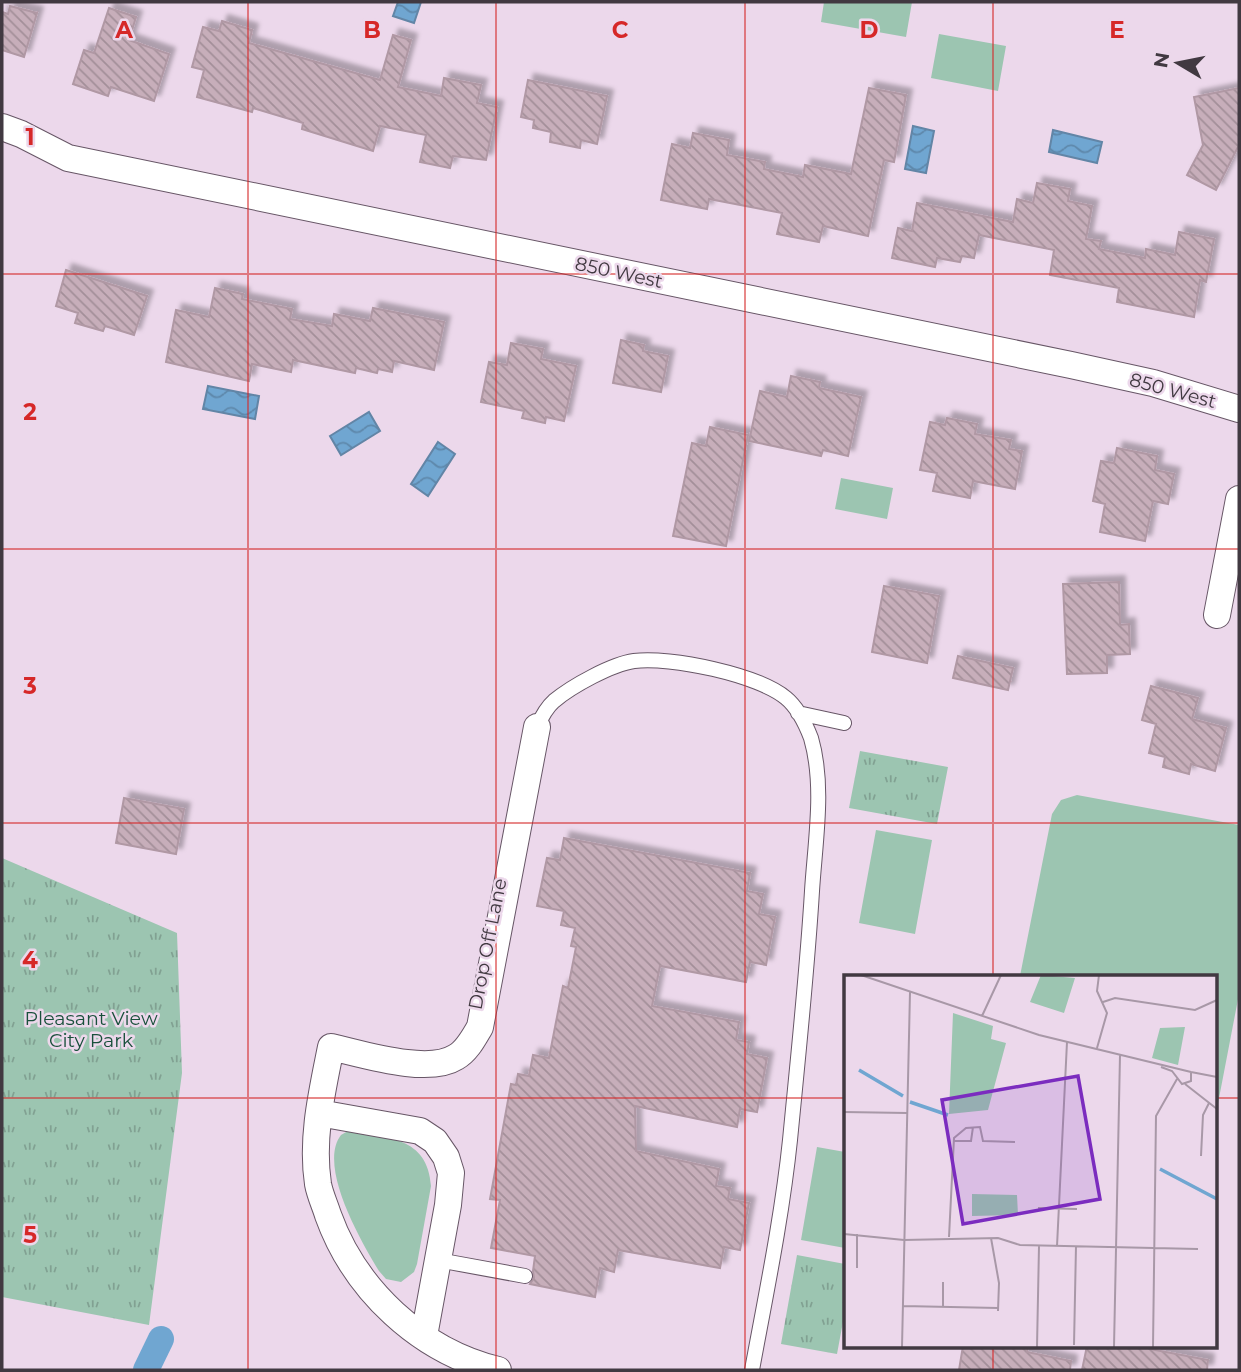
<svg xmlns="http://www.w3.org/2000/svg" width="1241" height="1372" font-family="Montserrat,sans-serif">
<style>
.grass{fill:#9cc5b1}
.park{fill:url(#park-tufts)}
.water{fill:url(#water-waves);stroke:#6285a6;stroke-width:2}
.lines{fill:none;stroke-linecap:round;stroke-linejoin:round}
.canal{stroke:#70a6d1;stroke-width:26}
.building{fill:url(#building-back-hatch);stroke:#b098a4;stroke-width:2;filter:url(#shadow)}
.service-casing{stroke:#675666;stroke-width:16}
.minor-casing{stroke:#675666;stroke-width:28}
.service{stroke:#fff;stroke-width:14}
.minor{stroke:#fff;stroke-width:26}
.grid{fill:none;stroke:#d62828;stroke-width:2;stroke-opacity:0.55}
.labels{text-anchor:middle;stroke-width:5;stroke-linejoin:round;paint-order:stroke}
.street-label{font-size:19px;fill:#413941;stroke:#ecd8eb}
.park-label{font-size:19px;fill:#19503b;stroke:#ecd8eb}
.inset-river{fill:none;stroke:#70a6d1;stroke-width:3.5}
.inset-road{fill:none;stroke:#a898a7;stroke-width:2}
.view{fill:#7b2cbf;fill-opacity:0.15;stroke:#7b2cbf;stroke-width:3.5}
.inset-edge{fill:none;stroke:#413941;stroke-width:3.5}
.grid-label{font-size:23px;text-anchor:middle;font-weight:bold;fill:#d62828;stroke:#ecd8eb;stroke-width:5;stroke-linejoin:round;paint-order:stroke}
</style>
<defs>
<pattern id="park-tufts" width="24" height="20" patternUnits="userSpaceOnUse" patternTransform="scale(1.75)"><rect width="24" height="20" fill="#9cc5b1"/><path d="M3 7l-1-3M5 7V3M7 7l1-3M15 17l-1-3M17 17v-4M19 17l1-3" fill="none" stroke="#81a192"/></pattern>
<pattern id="water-waves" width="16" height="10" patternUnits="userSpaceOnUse" patternTransform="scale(1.75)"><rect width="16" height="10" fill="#70a6d1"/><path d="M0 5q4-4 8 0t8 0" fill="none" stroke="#5e88ab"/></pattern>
<pattern id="building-back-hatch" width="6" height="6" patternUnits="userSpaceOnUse" patternTransform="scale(1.75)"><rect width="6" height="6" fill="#c7aeba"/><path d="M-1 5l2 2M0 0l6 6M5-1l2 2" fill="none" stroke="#a38f99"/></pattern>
<filter id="shadow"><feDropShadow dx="6" dy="-6" stdDeviation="2" flood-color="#0004"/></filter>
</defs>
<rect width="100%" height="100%" fill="#ecd8eb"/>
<!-- grass -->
<path class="grass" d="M 824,2 L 912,2 L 906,37 L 821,22 Z
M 939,34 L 1006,46 L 998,91 L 931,78 Z
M 841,478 L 893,488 L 887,519 L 835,509 Z
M 1077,795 L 1239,825 L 1239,994 L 1215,1119 L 1215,976 L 1020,976 L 1052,814 L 1061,800 Z
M 876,830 L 932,840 L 915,934 L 859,923 Z
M 348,1131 C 387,1137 428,1137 431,1186 L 417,1264 L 414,1272 L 401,1282 L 386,1279 L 379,1271 C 362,1243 317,1166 341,1135 Z
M 817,1147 L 845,1152 L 845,1248 L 801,1240 Z"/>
<!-- park -->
<path class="park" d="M 860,751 L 948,767 L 937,824 L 849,808 Z
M 2,858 L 177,933 L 182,1073 L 149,1325 L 2,1297 Z
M 797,1255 L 845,1264 L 845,1311 L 837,1354 L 781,1344 Z"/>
<!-- water -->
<path class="water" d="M 398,2 L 421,2 L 414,23 L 393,16 Z
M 913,126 L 934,131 L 926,173 L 905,169 Z
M 1053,130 L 1102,142 L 1097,163 L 1049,152 Z
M 208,386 L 259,396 L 255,419 L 203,409 Z
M 369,412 L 380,431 L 341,455 L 330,436 Z
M 438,442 L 455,454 L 428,496 L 411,484 Z"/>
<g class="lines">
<!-- canal -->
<path class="canal" d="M 146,1370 L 161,1339"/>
</g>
<!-- building -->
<path class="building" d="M 10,6 L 37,13 L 24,57 L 2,50 L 2,12 L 8,14 Z
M 109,8 L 136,17 L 129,40 L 169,54 L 154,101 L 111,87 L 108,96 L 73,84 L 84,50 L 94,53 Z
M 222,21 L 252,30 L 249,43 L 380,80 L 393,35 L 411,40 L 398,87 L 441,96 L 444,78 L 481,85 L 477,103 L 497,107 L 486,160 L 453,156 L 450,168 L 420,162 L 426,135 L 380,126 L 373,151 L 302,129 L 303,123 L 253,108 L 252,112 L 197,97 L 204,70 L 192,67 L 203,27 L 219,31 Z
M 528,80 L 607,96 L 597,144 L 581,140 L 580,148 L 550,142 L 551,132 L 533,128 L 534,120 L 521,117 Z
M 869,88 L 906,95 L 894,162 L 884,160 L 868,236 L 823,226 L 819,242 L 777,234 L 782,213 L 709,199 L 707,209 L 661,200 L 672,144 L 690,148 L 693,133 L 729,140 L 727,155 L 765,162 L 764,169 L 803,177 L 805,165 L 851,174 Z
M 1239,88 L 1239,145 L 1216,190 L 1187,175 L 1203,145 L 1194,97 Z
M 1037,183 L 1070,189 L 1068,201 L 1092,206 L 1086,239 L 1101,241 L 1099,249 L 1145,258 L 1146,249 L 1175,255 L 1179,232 L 1214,239 L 1206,282 L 1200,280 L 1194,317 L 1117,302 L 1119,288 L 1050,275 L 1054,250 L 979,235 L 974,258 L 962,256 L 960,262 L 937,258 L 935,267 L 892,258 L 898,228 L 912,231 L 917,203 L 1013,222 L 1017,199 L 1033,203 Z
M 66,270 L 147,296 L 134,335 L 105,326 L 103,331 L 75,323 L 78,313 L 56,306 Z
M 215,288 L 243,294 L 242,299 L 292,309 L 290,319 L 332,326 L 334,314 L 370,321 L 373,308 L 444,322 L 434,370 L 394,361 L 392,372 L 378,369 L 377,373 L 356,368 L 355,373 L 293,360 L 291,372 L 252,364 L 249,381 L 166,362 L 176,310 L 209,317 Z
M 621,340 L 644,345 L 643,351 L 668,356 L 661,392 L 613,383 Z
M 511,343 L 543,349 L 541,359 L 576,366 L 564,421 L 546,417 L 545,423 L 522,418 L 524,411 L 481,402 L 489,362 L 507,365 Z
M 791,376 L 820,382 L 819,388 L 861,397 L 848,456 L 823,450 L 821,456 L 749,441 L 760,391 L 787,397 Z
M 947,418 L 977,424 L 975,434 L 1011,440 L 1009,449 L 1022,451 L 1015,489 L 973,481 L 970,498 L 933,491 L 937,473 L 920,470 L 930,422 L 945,425 Z
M 710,427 L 748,435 L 726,546 L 673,536 L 692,443 L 706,446 Z
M 1117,448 L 1157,456 L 1155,470 L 1174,474 L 1168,504 L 1153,501 L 1145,541 L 1100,532 L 1105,504 L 1093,501 L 1101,461 L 1114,463 Z
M 1119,582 L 1120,625 L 1129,624 L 1130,654 L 1107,655 L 1107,673 L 1067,674 L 1063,584 Z
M 884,586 L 939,596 L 927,663 L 872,652 Z
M 958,656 L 1013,668 L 1008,690 L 953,678 Z
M 1151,686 L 1198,698 L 1192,719 L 1226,728 L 1215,771 L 1191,764 L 1189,774 L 1163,767 L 1165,757 L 1149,753 L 1156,724 L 1142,720 Z
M 124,798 L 184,809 L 176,854 L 116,843 Z
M 564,838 L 750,873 L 747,891 L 763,894 L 759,914 L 775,917 L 766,965 L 750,962 L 746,982 L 660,966 L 652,1006 L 739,1022 L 736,1040 L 749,1042 L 747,1054 L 767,1058 L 757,1112 L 740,1109 L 737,1127 L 635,1106 L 636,1151 L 719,1169 L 716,1186 L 730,1188 L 728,1199 L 749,1203 L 740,1250 L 724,1247 L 720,1268 L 618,1250 L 614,1272 L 600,1268 L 595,1297 L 530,1284 L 534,1278 L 533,1271 L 535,1256 L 491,1248 L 500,1200 L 490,1199 L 511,1084 L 516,1085 L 518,1074 L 529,1076 L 533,1055 L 549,1058 L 563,986 L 568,988 L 576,947 L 571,946 L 575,928 L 561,925 L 564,911 L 537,906 L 547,858 L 560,860 Z
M 963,1346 L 1028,1346 L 1027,1352 L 1071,1361 L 1070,1370 L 959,1370 Z
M 1087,1346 L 1151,1346 L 1150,1349 L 1208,1360 L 1207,1370 L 1082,1370 Z"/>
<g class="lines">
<defs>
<path id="service" d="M 798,713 L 844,723
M 540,733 L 537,727 C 541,718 546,708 554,701 C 572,686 612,664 634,661 C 670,656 759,675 786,698 C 797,707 806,725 811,738 C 825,786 815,842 812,891 C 807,974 798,1057 790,1140 C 782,1217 766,1294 752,1370
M 438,1260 L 525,1276"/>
<path id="minor" d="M 2,127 L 21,134 L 68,158 L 1071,365 L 1153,383 L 1239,409
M 1217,615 L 1239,499
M 319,1113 L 420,1131 L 435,1141 L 446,1157 L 451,1173 L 448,1205 L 424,1336
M 498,1370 C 420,1351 355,1290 328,1215 C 325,1205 320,1195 318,1184 C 311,1138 322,1092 331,1047 C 363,1054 428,1075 456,1057 C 467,1051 474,1037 480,1027 L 537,727"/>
</defs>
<!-- service casing -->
<use href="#service" class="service-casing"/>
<!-- minor casing -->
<use href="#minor" class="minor-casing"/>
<!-- service -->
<use href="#service" class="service"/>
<!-- minor -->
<use href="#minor" class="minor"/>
</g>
<!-- grid -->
<path class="grid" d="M 248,2 L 248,1370M 496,2 L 496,1370M 745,2 L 745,1370M 993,2 L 993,976M 2,274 L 1239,274M 2,549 L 1239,549M 2,823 L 1239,823M 2,1098 L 846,1098M 1215,1098 L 1239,1098M 993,1346 L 993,1370"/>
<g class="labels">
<!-- street labels -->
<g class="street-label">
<text transform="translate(619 272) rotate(12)" y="7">850 West</text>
<text transform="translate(1173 390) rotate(15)" y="7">850 West</text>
<text transform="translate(487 944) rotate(-79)" y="7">Drop Off Lane</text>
</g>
<!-- park labels -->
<g class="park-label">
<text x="91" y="1025">Pleasant View<tspan x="91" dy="22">City Park</tspan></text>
</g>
</g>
<!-- overview -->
<g transform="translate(844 975)">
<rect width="373" height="373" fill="#ecd8eb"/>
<path d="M 341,52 L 334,90 L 308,83 L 316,53 ZM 128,219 L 173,220 L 174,240 L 128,241 Z" fill="#9cc5b1"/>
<path d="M 197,0 L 231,3 L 220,38 L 186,27 ZM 109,38 L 149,51 L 147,64 L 162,68 L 144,135 L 105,139 Z" fill="#9cc5b1"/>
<path class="inset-river" d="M 15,95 L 59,121M 66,127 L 104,140M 316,194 L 373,224"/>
<path class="inset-road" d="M 17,0 L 195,60 L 347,97M 259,27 L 271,23 L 351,35 L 373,25M 138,41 L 157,0M 253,73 L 263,38 L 253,16 L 255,0M 317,92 L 328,96 L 338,109 L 347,106 L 347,97M 347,97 L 373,102M 341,109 L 373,134M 0,137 L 63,138M 109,166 L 127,166 L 129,152M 357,181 L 359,140 L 365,128M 194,233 L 233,234M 0,259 L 60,265 L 154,263 L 176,270 L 354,274M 105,262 L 110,163 L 122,153 L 136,152 L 139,166 L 171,167M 147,263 L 155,308 L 154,336M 213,271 L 223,67M 13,293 L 13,259M 59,331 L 154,333M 99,331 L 99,307M 230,370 L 232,271M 58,372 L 66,17M 193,372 L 195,271M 270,372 L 276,80M 309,372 L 312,141 L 333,104"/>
<path class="view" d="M 234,101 L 256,224 L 119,249 L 98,125 Z"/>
<rect width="373" height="373" class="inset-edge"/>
</g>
<g class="grid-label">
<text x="124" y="38">A</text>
<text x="372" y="38">B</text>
<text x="620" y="38">C</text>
<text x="869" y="38">D</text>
<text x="1117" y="38">E</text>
<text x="30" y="145">1</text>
<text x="30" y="420">2</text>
<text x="30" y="694">3</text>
<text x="30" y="968">4</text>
<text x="30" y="1243">5</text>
</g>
<!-- border -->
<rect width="1241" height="1372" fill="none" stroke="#413941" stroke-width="7"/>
<!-- north arrow -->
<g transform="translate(1178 63) rotate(280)" stroke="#ecd8eb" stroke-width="5" paint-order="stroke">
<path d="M0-5L12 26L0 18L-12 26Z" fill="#413941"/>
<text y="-10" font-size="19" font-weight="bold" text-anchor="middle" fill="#413941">N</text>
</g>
</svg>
